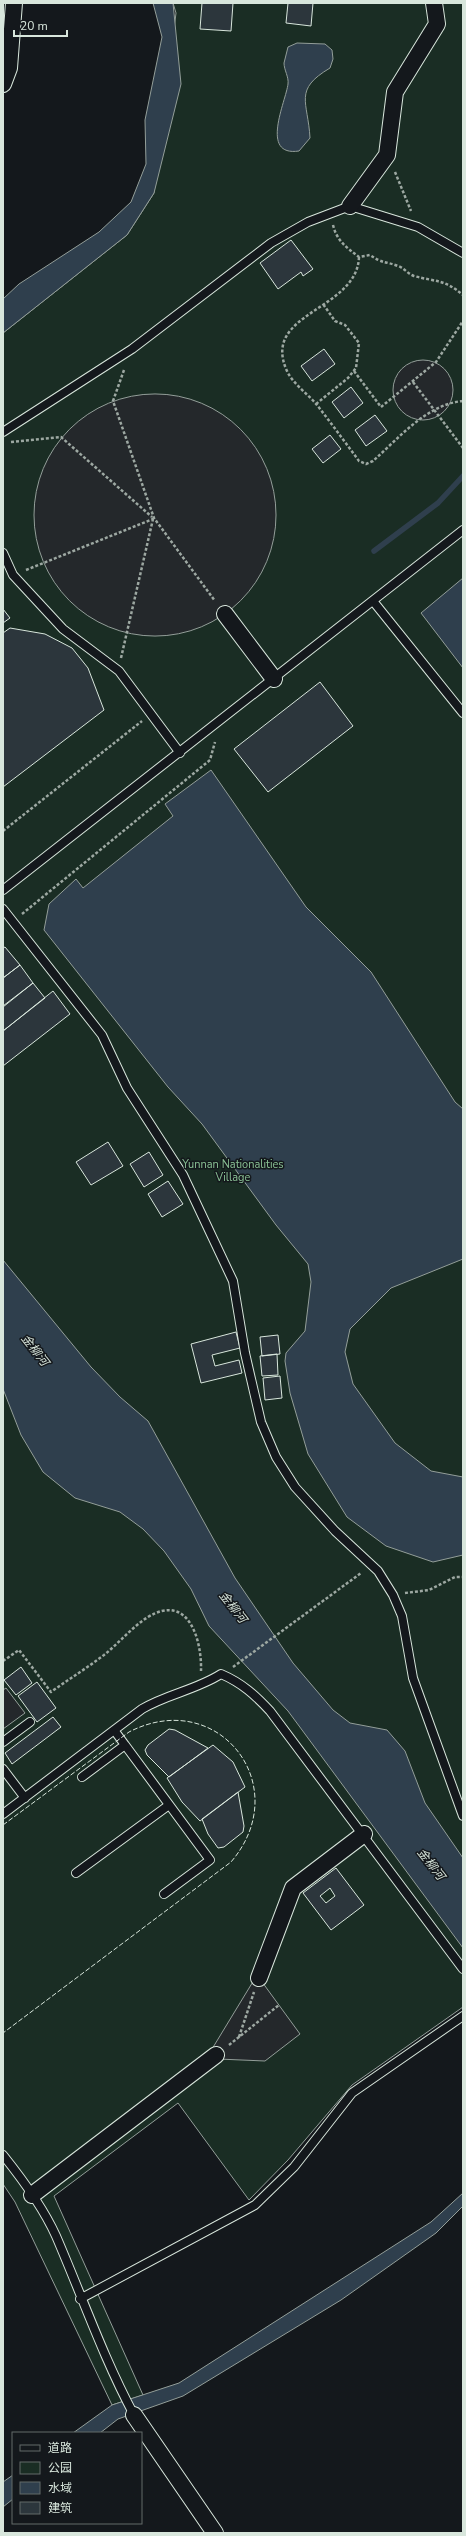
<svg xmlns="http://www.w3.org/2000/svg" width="466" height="2536" font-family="'Nunito Sans','Noto Sans SC',sans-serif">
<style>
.green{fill:#1a2d24;stroke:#939e99}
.parking{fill:#24282b;stroke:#939e99}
.water{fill:#2f3f4d;stroke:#939e99}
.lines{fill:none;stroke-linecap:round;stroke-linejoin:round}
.stream{stroke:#2f3f4d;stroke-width:5.5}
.building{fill:#2c363c;stroke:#d8e6dc;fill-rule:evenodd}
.lane-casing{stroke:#d8e6dc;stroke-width:10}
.street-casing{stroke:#d8e6dc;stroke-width:18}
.path{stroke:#9da8a2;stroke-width:2.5;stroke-dasharray:3 2;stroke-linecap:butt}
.lane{stroke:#14181c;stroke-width:8}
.street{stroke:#14181c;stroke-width:16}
.fence{stroke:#d8e6dc;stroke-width:1;stroke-dasharray:5 2;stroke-linecap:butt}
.labels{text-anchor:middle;stroke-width:3;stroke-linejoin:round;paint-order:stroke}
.park-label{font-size:11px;fill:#8ac095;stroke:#14181c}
.water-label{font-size:12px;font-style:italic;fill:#d8e6dc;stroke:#14181c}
</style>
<rect width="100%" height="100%" fill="#14181c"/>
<!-- green -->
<path class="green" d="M 173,3 L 463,3 L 463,2007 L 352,2085 L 288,2160 L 249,2200 L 178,2103 L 54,2196 L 143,2395 L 112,2405 L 15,2202 L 3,2184 L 3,333 L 127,235 L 154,193 L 176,13 Z"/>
<!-- parking -->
<path class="parking" d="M393 390a30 30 0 1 1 60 0a30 30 0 1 1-60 0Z
M34 515a121 121 0 1 1 242 0a121 121 0 1 1-242 0Z
M 6,1688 L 25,1713 L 3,1729 L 3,1690 Z
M 257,1975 L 300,2034 L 265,2061 L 218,2059 L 212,2049 Z"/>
<!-- water -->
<path class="water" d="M 153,3 L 173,3 L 181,84 L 154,193 L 127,235 L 3,333 L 3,299 L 19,284 L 99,232 L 131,202 L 146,164 L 145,120 L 162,37 Z
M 297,43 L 325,44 L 332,50 L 333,59 L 330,68 C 293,90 308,101 310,138 L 299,151 C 259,157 286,101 288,84 C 289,77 284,70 284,63 C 285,58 287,52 288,47 Z
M 463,578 L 463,668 L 421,613 Z
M 211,770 L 306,907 L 371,972 L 455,1102 L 463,1109 L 463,1259 L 391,1288 L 350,1329 L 345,1352 L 353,1384 L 395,1443 L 431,1471 L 463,1477 L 463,1555 L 433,1562 L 386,1546 L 347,1517 L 308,1454 L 290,1393 L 285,1361 L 286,1353 L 305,1331 L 311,1282 L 308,1264 L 276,1225 L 202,1124 L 168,1087 L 44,930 L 49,904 L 76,879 L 83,888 L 173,816 L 165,804 Z
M 3,1260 L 91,1367 L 120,1397 L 148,1421 L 235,1578 L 293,1663 L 333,1710 L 350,1723 L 387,1730 L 405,1751 L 425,1803 L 463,1858 L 463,1948 L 288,1711 L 209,1626 L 191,1589 L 164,1551 L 143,1529 L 120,1512 L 75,1498 L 43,1472 L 21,1435 L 3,1389 Z
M 463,2193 L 463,2206 L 436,2233 L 341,2300 L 183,2396 L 118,2419 L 100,2433 L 73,2433 L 112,2405 L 179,2383 L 431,2222 Z
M 13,2475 L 13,2499 L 3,2507 L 3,2482 Z"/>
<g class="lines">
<!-- stream -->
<path class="stream" d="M 374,551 L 438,503 L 463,476"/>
</g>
<!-- building -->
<path class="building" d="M 202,3 L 233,3 L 231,31 L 200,29 Z
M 288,3 L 313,3 L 311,26 L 286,23 Z
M 291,240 L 313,269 L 303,276 L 301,272 L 278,289 L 260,263 Z
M 324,349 L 335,364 L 312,381 L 301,366 Z
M 351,387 L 363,403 L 344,418 L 332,402 Z
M 375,415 L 387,431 L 366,446 L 355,430 Z
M 330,435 L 341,449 L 323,463 L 312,449 Z
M 3,609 L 10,618 L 3,623 Z
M 10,628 L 45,634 L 72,648 L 88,668 L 104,710 L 3,787 L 3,633 Z
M 320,682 L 353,726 L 268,792 L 234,749 Z
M 5,947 L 20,965 L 3,978 L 3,948 Z
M 20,965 L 33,983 L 3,1006 L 3,978 Z
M 33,983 L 45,998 L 3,1031 L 3,1007 Z
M 53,991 L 70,1014 L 3,1066 L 3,1031 Z
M 108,1142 L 123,1166 L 91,1185 L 76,1162 Z
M 149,1152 L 163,1175 L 144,1187 L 130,1164 Z
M 168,1181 L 183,1204 L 162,1217 L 148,1194 Z
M 236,1332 L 240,1348 L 212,1355 L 215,1366 L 239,1360 L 242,1373 L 201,1383 L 191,1344 Z
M 278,1335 L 280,1354 L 262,1356 L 260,1337 Z
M 277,1354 L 278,1375 L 262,1376 L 260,1356 Z
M 280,1376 L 282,1398 L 265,1400 L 263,1378 Z
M 21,1667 L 32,1683 L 16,1695 L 4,1680 Z
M 37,1682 L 56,1708 L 37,1722 L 18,1696 Z
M 53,1717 L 61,1727 L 12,1764 L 5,1753 Z
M 169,1729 L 175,1730 L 208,1748 L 169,1777 L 147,1755 L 145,1750 L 148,1745 Z
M 213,1745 L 233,1762 L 245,1787 L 200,1821 L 182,1802 L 167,1778 Z
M 238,1792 L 244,1826 L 243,1832 L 224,1847 L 218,1848 L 208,1834 L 202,1819 Z
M 336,1868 L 364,1905 L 331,1930 L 303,1893 ZM 330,1888 L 335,1896 L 326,1903 L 320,1896 Z"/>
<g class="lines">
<defs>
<path id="lane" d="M 3,432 L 132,349 L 271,243 L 308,222 L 350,206 L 418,227 L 463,253
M 3,553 L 13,575 L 63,629 L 119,671 L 180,753
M 373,601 L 463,713
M 3,890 L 463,530
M 3,909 L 102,1035 L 127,1088 L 183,1175 L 233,1281 L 245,1353 L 261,1422 L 276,1457 L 295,1487 L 335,1531 L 378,1571 L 393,1595 L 402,1616 L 413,1678 L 463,1816
M 114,1730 L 125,1745
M 3,1742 L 30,1722
M 3,1769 L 25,1798
M 82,1777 L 125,1745 L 210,1860 L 164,1894
M 3,1814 L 142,1709 C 167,1694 196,1690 221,1674 C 242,1683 255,1695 270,1711 L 463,1969
M 76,1873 L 169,1805
M 3,2155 C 23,2180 43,2207 56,2236 C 82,2296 103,2357 134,2415
M 80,2299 L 255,2205 L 294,2167 L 352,2093 L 463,2016"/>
<path id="street" d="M 3,84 L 9,68 L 14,3
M 350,206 L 387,155 L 395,92 L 437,24 L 434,3
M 225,614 L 274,679
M 259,1978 L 293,1888 L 364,1834
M 32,2195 L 216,2055
M 134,2415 L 215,2533"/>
</defs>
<!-- lane casing -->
<use href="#lane" class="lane-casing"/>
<!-- street casing -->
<use href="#street" class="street-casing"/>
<!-- path -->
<path class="path" d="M 395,172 L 411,211
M 333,225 C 337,241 346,247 359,257 L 370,255 C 383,264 385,261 398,266 C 404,268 408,274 414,276 C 436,282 444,279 463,295
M 359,257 C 357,311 260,312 287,371 C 293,384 308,394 317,405 C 331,423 345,442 359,461 L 366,464 L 373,461 C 399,438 427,404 463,401
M 124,370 L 113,401 L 154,518 L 215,601
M 354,371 L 381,407 L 436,362 L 463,321
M 413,382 L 463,448
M 316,404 L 348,378 L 356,368 L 359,343 L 345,325 L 335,321 L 323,304
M 11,442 L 61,437 L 152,517
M 26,570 L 153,519
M 121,658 L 153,519
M 3,831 L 142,721
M 22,914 L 210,760 L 215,742
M 405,1593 L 429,1590 L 455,1577 L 463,1577
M 3,1661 L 19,1650 L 51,1692 C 69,1679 87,1668 104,1655 C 119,1643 132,1627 148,1617 C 189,1592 202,1641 201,1671
M 233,1667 L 361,1573
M 239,2037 L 254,1992
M 229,2045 L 279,2005"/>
<!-- lane -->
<use href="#lane" class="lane"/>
<!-- street -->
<use href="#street" class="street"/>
<!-- fence -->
<path class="fence" d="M 3,1825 L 129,1732 C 218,1686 296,1786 231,1862 L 3,2033"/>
</g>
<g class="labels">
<!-- park labels -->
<g class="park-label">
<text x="233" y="1168">Yunnan Nationalities<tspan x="233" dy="13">Village</tspan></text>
</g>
<!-- water labels -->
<g class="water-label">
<text transform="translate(35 1350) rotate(52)" y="4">金柳河</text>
<text transform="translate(233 1607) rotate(52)" y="4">金柳河</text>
<text transform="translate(431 1864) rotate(52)" y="4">金柳河</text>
</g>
</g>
<!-- border -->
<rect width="466" height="2536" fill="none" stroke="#d8e6dc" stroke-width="8"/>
<!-- legend -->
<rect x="12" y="2432" width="130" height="92" fill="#14181c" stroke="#626a69"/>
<rect x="20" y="2445" width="20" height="6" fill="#14181c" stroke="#626a69"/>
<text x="48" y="2452" font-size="12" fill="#d8e6dc">道路</text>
<rect x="20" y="2462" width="20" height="12" fill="#1a2d24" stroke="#626a69"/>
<text x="48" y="2472" font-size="12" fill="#d8e6dc">公园</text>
<rect x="20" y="2482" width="20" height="12" fill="#2f3f4d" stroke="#626a69"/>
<text x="48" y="2492" font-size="12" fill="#d8e6dc">水域</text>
<rect x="20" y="2502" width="20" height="12" fill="#2c363c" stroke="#626a69"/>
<text x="48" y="2512" font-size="12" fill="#d8e6dc">建筑</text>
<!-- scale -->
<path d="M14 30v6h53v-6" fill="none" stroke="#d8e6dc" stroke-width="2"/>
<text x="20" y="30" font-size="12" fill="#d8e6dc" stroke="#14181c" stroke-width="3" paint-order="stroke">20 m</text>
</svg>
